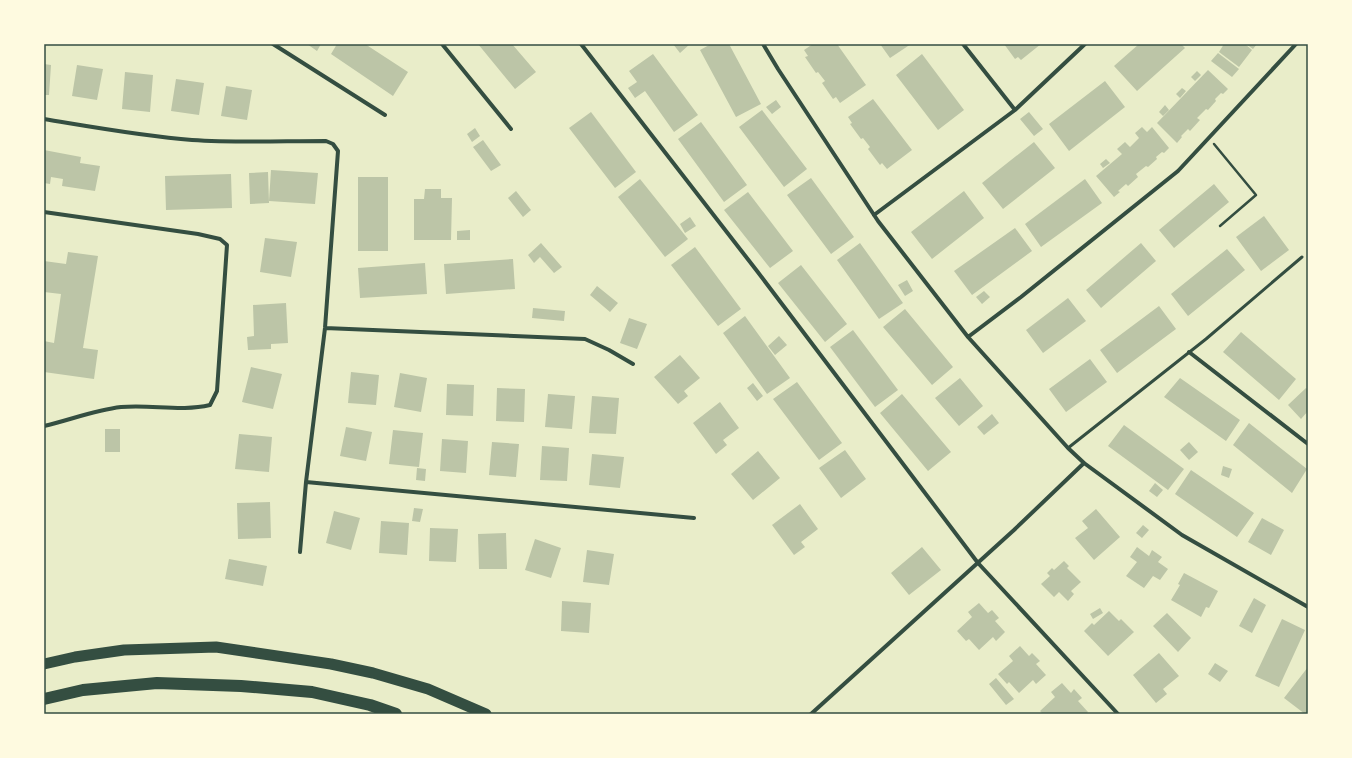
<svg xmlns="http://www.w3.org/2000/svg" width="1352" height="758" font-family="'DejaVu Sans',sans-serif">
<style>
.building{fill:#bcc5a7}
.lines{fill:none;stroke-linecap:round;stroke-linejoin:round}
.path{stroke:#344e41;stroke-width:2.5}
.service{stroke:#344e41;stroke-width:3}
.minor{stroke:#344e41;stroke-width:4}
.trunk{stroke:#344e41;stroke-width:11}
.motorway{stroke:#344e41;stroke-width:12}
.neatline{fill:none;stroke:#344e41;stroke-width:1.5}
</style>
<rect width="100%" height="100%" fill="#e9edc9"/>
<!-- building -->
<path class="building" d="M 307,44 L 321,44 L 317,51 Z
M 337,44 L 365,44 L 408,72 L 393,96 L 331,54 Z
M 478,44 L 512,44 L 536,72 L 515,89 Z
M 673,44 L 690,44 L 680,53 Z
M 711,44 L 729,44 L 761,104 L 736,117 L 700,50 Z
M 813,44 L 837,44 L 866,85 L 840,103 L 836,97 L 833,99 L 822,83 L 825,81 L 818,72 L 816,73 L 805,57 L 808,56 L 804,50 Z
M 880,44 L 911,44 L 890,58 Z
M 1004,44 L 1041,44 L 1021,60 L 1018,57 L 1015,59 Z
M 1139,44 L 1181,44 L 1185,48 L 1137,91 L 1114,66 Z
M 1224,44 L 1245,44 L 1252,50 L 1239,67 L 1219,52 Z
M 1246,44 L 1257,44 L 1253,49 Z
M 1218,53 L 1239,69 L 1232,77 L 1211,61 Z
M 653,54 L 698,115 L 674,132 L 645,91 L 635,98 L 628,88 L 637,82 L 629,71 Z
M 922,54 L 964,110 L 938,130 L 896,75 Z
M 44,64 L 51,65 L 49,95 L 44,95 Z
M 77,65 L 103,69 L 97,100 L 72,96 Z
M 1208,70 L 1228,89 L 1223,94 L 1221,93 L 1215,99 L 1216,101 L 1208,110 L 1206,109 L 1197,118 L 1200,120 L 1190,131 L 1188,129 L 1181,136 L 1182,137 L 1177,143 L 1157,123 Z
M 1197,71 L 1201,75 L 1195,81 L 1191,77 Z
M 125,72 L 153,75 L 150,112 L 122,109 Z
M 176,79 L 204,83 L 199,115 L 171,111 Z
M 1105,81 L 1125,107 L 1069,151 L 1049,124 Z
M 226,86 L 252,90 L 247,120 L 221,116 Z
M 1182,88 L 1186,91 L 1180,98 L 1176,94 Z
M 873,99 L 912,150 L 887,169 L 882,163 L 880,165 L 868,149 L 870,147 L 863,138 L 861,139 L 850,124 L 852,123 L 848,117 Z
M 776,100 L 781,107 L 772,114 L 766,107 Z
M 1165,105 L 1169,110 L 1163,116 L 1159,112 Z
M 762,110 L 807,169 L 784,187 L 739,127 Z
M 591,112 L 636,172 L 615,188 L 569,128 Z
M 1029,112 L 1043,129 L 1034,136 L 1020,119 Z
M 701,122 L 747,185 L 724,202 L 678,139 Z
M 1142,127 L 1147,132 L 1152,127 L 1169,148 L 1164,153 L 1162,152 L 1156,157 L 1157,159 L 1148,167 L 1146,166 L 1136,174 L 1138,177 L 1128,186 L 1126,184 L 1118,191 L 1120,192 L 1114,197 L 1096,176 L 1122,154 L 1117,149 L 1125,142 L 1130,147 L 1139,138 L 1135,133 Z
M 475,128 L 480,136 L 472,142 L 467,134 Z
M 483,140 L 501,165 L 491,171 L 473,147 Z
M 1034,142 L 1055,168 L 1003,209 L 982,183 Z
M 44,150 L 81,157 L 80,163 L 100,166 L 95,191 L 62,186 L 63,179 L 51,177 L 50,184 L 44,183 Z
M 1106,159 L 1110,163 L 1103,168 L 1100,164 Z
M 271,170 L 318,173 L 315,204 L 269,201 Z
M 268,172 L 269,203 L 250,204 L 249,173 Z
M 231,174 L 232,208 L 166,210 L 165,176 Z
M 358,177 L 388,177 L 388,251 L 358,251 Z
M 811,178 L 854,237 L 831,254 L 787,195 Z
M 640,179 L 688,239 L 665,257 L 618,197 Z
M 1085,179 L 1102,203 L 1041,247 L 1025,224 Z
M 1214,184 L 1229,202 L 1174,248 L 1159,230 Z
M 425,189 L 441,189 L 441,198 L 452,198 L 451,240 L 414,240 L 414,199 L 424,199 Z
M 516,191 L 531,210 L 523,217 L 508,198 Z
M 964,191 L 984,218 L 932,259 L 911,232 Z
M 748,192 L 793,251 L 770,268 L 724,210 Z
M 1264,216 L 1289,250 L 1261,271 L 1236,237 Z
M 690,217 L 696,226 L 685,233 L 680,224 Z
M 1015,228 L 1032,251 L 972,295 L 954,271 Z
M 470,230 L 470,240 L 457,240 L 457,231 Z
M 265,238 L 297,242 L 291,277 L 260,272 Z
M 541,243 L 562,267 L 554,273 L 540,257 L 534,263 L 528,255 Z
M 860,243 L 903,303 L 879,319 L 837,260 Z
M 1141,243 L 1156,261 L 1101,308 L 1086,290 Z
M 695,247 L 741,309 L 718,326 L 671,265 Z
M 1227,249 L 1245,270 L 1188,316 L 1171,294 Z
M 68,252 L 98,256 L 83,348 L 98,350 L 94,379 L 44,372 L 44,341 L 54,343 L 61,294 L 44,292 L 44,261 L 66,264 Z
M 513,259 L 515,289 L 446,294 L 444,264 Z
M 425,263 L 427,294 L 360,298 L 358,268 Z
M 801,265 L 847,324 L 825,342 L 778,283 Z
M 907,280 L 913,291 L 905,296 L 898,285 Z
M 597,286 L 618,303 L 610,312 L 590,295 Z
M 984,291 L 990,297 L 982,304 L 976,297 Z
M 1068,298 L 1086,321 L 1043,353 L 1026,330 Z
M 286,303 L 288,343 L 271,344 L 271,349 L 248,350 L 247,337 L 254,336 L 253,305 Z
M 1159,306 L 1176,329 L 1117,373 L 1100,350 Z
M 533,308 L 565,311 L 564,321 L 532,318 Z
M 905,309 L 953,367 L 932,385 L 883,327 Z
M 745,316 L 790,378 L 767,394 L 723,333 Z
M 629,318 L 647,324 L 637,349 L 620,343 Z
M 853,330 L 898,390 L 875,407 L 830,347 Z
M 1241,332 L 1296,379 L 1279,400 L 1223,352 Z
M 779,336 L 787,345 L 775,355 L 768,346 Z
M 680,355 L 700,378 L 684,391 L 688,396 L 678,404 L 654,377 Z
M 1090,359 L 1107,382 L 1066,412 L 1049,389 Z
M 251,367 L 282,374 L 273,409 L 242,402 Z
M 351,372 L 379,375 L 376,405 L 348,403 Z
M 400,373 L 427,378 L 421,412 L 394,407 Z
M 960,378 L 983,406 L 959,426 L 935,398 Z
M 1180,378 L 1240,420 L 1226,441 L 1164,397 Z
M 797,382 L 842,443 L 819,460 L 773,399 Z
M 753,383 L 763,396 L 757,401 L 747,388 Z
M 447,384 L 474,385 L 473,416 L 446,415 Z
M 497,388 L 525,389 L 524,422 L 496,421 Z
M 1306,388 L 1308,390 L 1308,411 L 1301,419 L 1288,405 Z
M 548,394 L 575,396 L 572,429 L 545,427 Z
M 902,394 L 951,452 L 928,471 L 880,413 Z
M 592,396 L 619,398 L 616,434 L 589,433 Z
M 720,402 L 739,428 L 723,440 L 727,445 L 716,454 L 693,423 Z
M 992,414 L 999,423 L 984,435 L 977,427 Z
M 1249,423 L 1307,469 L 1292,493 L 1233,445 Z
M 1124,425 L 1184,469 L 1168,490 L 1108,446 Z
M 346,427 L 372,432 L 366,461 L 340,456 Z
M 105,429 L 120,429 L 120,452 L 105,452 Z
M 393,430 L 423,433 L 419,467 L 389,464 Z
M 239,434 L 272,437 L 269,472 L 235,469 Z
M 442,439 L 468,441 L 466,473 L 440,471 Z
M 492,442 L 519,444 L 516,477 L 489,475 Z
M 1189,442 L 1198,452 L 1189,460 L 1180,450 Z
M 542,446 L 569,448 L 567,481 L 540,480 Z
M 845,450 L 866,479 L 841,498 L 819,468 Z
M 758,451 L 780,478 L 753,500 L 731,474 Z
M 592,454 L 624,457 L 620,488 L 589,485 Z
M 1223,466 L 1232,469 L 1229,478 L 1221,475 Z
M 417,468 L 426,469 L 425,481 L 416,480 Z
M 1191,470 L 1254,513 L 1237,537 L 1175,494 Z
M 1155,483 L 1163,490 L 1157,497 L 1149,491 Z
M 270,502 L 271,538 L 238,539 L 237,503 Z
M 800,504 L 818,529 L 801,542 L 805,547 L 794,555 L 772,525 Z
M 414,508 L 423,509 L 420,522 L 412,521 Z
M 1096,509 L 1120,537 L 1094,560 L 1075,538 L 1088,528 L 1082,521 Z
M 334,511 L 360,518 L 351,550 L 326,543 Z
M 1262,518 L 1284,530 L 1271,555 L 1248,542 Z
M 381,521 L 409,523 L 407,555 L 379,553 Z
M 1143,525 L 1149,530 L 1142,538 L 1136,533 Z
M 430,528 L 458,529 L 456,562 L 429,561 Z
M 506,533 L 507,569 L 479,569 L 478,534 Z
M 535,539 L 561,548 L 551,578 L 525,570 Z
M 922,547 L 941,570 L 909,595 L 891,573 Z
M 1137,547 L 1149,556 L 1152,550 L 1162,557 L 1158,562 L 1168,569 L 1160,580 L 1153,576 L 1144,588 L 1126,576 L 1137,562 L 1130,557 Z
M 587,550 L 614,554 L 609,585 L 583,582 Z
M 229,559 L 267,566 L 263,586 L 225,579 Z
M 1064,561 L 1069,566 L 1067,568 L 1081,582 L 1071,591 L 1074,594 L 1068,601 L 1059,592 L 1054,597 L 1041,584 L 1050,576 L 1047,573 L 1052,568 L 1054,570 Z
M 1184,573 L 1218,591 L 1209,608 L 1206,607 L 1201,617 L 1171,600 L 1180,585 L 1178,584 Z
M 1254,598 L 1266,605 L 1252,633 L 1239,626 Z
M 562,601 L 591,603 L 589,633 L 561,631 Z
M 979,603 L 988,613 L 992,610 L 999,618 L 995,621 L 1005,632 L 996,641 L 993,637 L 979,650 L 969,639 L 966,641 L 957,631 L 972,617 L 968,612 Z
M 1100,608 L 1103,613 L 1093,619 L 1090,614 Z
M 1109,611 L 1119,621 L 1121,619 L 1134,632 L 1108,656 L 1084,631 L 1092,623 L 1094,625 Z
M 1167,613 L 1191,638 L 1178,652 L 1153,626 Z
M 1282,619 L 1305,630 L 1279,687 L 1255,676 Z
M 1020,646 L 1029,656 L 1032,653 L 1040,661 L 1036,664 L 1046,675 L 1036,684 L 1033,680 L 1019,693 L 1009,682 L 1007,684 L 998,674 L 1013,661 L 1009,656 Z
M 1159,653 L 1179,676 L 1163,689 L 1167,694 L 1156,703 L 1133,675 Z
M 1215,663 L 1228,671 L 1220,682 L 1208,674 Z
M 1308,667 L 1308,714 L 1305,714 L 1284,698 Z
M 996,678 L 1014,699 L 1006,705 L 989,684 Z
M 1062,683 L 1071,693 L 1074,689 L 1082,698 L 1078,701 L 1088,712 L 1086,714 L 1043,714 L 1040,711 L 1055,697 L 1051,692 Z"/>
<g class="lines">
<!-- path -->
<path class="path" d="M 1214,144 L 1256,195 L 1220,226"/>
<!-- service -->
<path class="service" d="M 1068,448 L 1206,339 L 1302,257"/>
<!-- minor -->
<path class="minor" d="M 273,44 L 385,115
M 442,44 L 511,129
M 581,44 L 757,271 L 978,563 L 1118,714
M 763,44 L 778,69 L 878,221 L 968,337 L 1068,448 L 1084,463 L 1182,535 L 1308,607
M 963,44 L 1015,110
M 44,119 C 93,127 142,136 192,140 C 236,143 281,141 326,141 L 333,144 L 338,151 L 325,328 L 306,482 L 300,552
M 44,212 L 198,234 L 220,239 L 227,245 L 217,391 L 210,405 C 181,412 151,404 121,407 C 95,410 70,420 44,426
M 874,215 L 1015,110 L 1085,44
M 325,328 L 585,339 L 609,350 L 633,364
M 968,337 L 1021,297 L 1178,171 L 1296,44
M 1189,352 L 1308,444
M 306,482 L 694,518
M 811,714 L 1014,530 L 1084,463"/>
<!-- trunk -->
<path class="trunk" d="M 44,664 L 75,657 L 124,650 L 216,647 L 331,664 L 373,673 L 428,689 L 486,714"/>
<!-- motorway -->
<path class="motorway" d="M 44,699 L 83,690 L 157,683 L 241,686 L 312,692 L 370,705 L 396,714"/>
</g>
<!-- border -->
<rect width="1352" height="758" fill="none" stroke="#fefae0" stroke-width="90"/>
<rect x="45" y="45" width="1262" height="668" class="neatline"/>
</svg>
